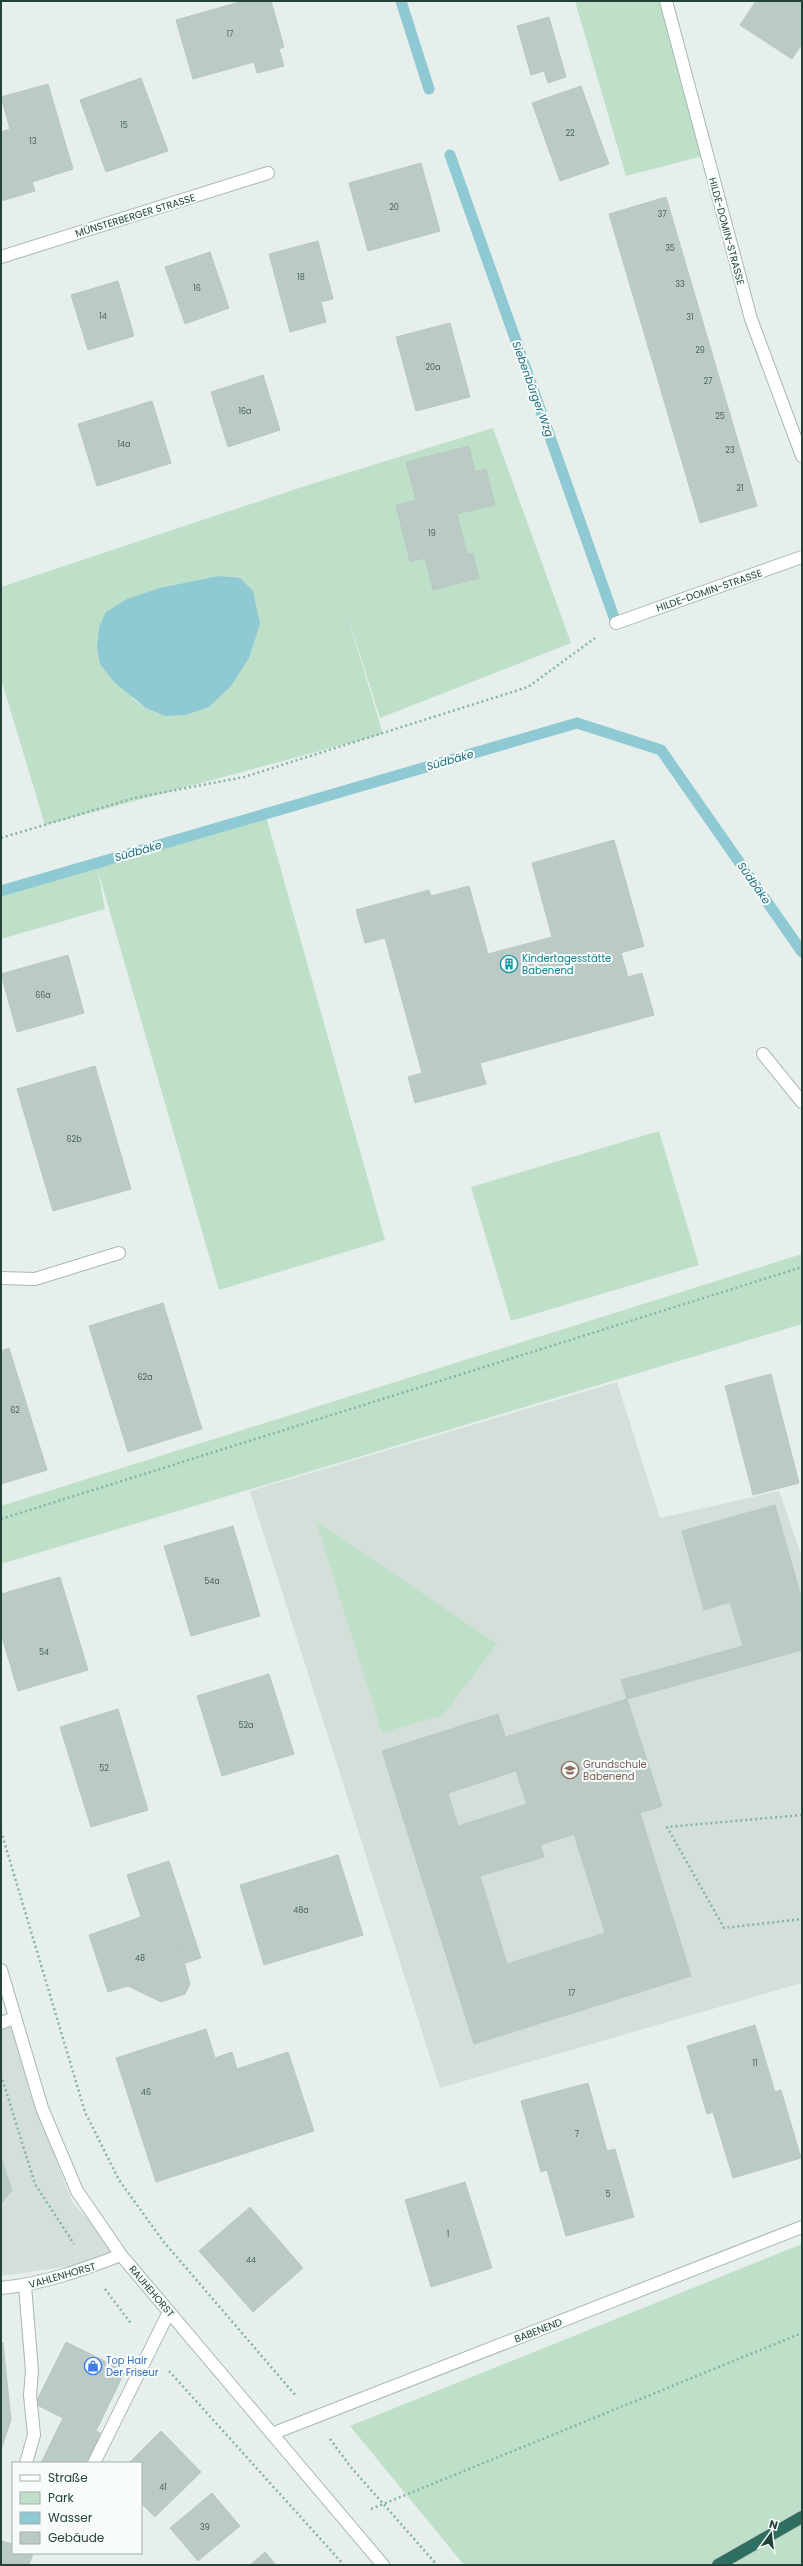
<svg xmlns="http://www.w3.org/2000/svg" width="803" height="2566" font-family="Poppins,sans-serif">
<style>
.built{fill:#d4dfda}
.green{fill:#bfe0c8;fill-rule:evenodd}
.water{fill:#8ec9d4}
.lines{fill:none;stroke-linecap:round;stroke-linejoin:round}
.stream{stroke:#8ec9d4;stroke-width:11}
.building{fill:#bbcac4;stroke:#b8c9c2}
.lane-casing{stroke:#a8b8b2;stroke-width:14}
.street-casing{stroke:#a8b8b2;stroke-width:14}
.highway-casing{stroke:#c2cac8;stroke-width:14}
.path{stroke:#86b3a5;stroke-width:2.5;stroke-dasharray:2 3;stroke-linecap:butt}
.lane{stroke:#fff;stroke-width:12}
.street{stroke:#fff;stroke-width:12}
.highway{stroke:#2f6f62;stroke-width:12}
.labels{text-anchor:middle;stroke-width:4;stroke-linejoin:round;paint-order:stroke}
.number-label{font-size:8px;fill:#4a645c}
.street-label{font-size:10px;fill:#24423a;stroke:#f7fbf9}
.culture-label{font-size:10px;fill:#0d838f;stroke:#f7fbf9;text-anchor:start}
.education-label{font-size:10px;fill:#785e54;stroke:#f7fbf9;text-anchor:start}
.shop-label{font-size:10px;fill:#366cbe;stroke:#f7fbf9;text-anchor:start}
.water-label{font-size:11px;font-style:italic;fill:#1c6f80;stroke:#f7fbf9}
</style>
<rect width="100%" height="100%" fill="#e6efeb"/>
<!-- built -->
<path class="built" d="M 617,1382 L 660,1518 L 779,1491 L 802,1557 L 802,1983 L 440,2088 L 250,1491 Z
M 14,2018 L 29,2090 L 72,2202 L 121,2255 L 77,2265 L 1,2276 L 1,2023 Z"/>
<!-- green -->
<path class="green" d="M 575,1 L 666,1 L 707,155 L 626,176 Z
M 493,428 L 571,643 L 380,718 L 344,604 L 383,734 L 45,825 L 1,679 L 1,587 L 308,485 ZM 219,576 L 165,716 L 146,708 L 133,699 L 193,583 Z
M 265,813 L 385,1240 L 219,1290 L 98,871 L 105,909 L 1,939 L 1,891 Z
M 659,1131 L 699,1265 L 511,1321 L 471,1187 Z
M 802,1254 L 802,1324 L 1,1564 L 1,1506 Z
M 316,1521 L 497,1644 L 443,1715 L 382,1733 Z
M 802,2244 L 802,2565 L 464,2565 L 350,2426 Z"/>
<!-- water -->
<path class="water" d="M 219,576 L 240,578 L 253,591 L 260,624 L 249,658 L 231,686 L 209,707 L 185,715 L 165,716 L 146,708 L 115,683 L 100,664 L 97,649 L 99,627 L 106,612 L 127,599 L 160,588 Z"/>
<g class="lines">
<!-- stream -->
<path class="stream" d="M 401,1 L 429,89
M 450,155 L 616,623
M 1,891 L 577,723 L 661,750 L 802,952"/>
</g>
<!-- building -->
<path class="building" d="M 243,1 L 271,1 L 284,47 L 279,49 L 284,66 L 257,73 L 254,62 L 193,79 L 176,20 Z
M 756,1 L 802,1 L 802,44 L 792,59 L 740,25 Z
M 549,17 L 566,77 L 548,83 L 544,71 L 531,75 L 517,26 Z
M 141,78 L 168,151 L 106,172 L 80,100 Z
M 48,84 L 73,169 L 32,182 L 35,191 L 1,201 L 1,158 L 3,158 L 1,132 L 10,129 L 1,97 Z
M 581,86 L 609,164 L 560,181 L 532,103 Z
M 421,163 L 440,231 L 368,251 L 349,183 Z
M 666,197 L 757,506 L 700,523 L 609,214 Z
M 318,241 L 333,299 L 321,302 L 326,322 L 290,332 L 269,254 Z
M 210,252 L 229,308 L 185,324 L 165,267 Z
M 118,281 L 134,336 L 88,350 L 71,295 Z
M 450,323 L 470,397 L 416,411 L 396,337 Z
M 263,375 L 280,430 L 228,447 L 211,392 Z
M 152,401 L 171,463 L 97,486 L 78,424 Z
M 469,446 L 475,472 L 486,469 L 495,505 L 457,514 L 467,553 L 473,554 L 479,578 L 433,590 L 425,558 L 410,562 L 396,505 L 416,500 L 406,462 Z
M 614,840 L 644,946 L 621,953 L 628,977 L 642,973 L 654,1015 L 480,1063 L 486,1084 L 415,1103 L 408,1077 L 422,1073 L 385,938 L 365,943 L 356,910 L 429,890 L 431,896 L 469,886 L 488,954 L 552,937 L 532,863 Z
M 68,955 L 84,1013 L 17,1032 L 1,974 Z
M 95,1066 L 131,1189 L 53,1211 L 17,1089 Z
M 163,1303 L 202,1429 L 128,1452 L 89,1326 Z
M 9,1348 L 47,1470 L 1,1484 L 1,1351 Z
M 771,1374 L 799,1483 L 753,1495 L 725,1386 Z
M 775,1505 L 802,1600 L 802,1650 L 627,1699 L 621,1680 L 743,1646 L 730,1602 L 704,1610 L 682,1531 Z
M 233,1526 L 260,1616 L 191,1636 L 164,1546 Z
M 60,1577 L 88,1670 L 18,1691 L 1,1634 L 1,1594 Z
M 269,1674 L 294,1754 L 222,1776 L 197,1696 Z
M 627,1699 L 662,1806 L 540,1845 L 505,1737 Z
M 118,1709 L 148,1810 L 91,1827 L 60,1727 Z
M 498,1714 L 516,1771 L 448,1793 L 458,1826 L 527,1804 L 544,1857 L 480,1876 L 507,1964 L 671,1912 L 691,1976 L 474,2044 L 382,1751 Z
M 640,1813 L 671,1912 L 605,1933 L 574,1834 Z
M 338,1855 L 363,1935 L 264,1965 L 240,1885 Z
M 169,1861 L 201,1958 L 185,1963 L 180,1946 L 159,1952 L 149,1922 L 141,1917 L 127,1875 Z
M 141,1917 L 149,1922 L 159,1952 L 180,1946 L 190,1984 L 185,1994 L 161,2002 L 128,1986 L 108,1992 L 89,1935 Z
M 755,2025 L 775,2092 L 781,2090 L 801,2158 L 733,2178 L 713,2112 L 707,2114 L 687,2046 Z
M 206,2029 L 215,2058 L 232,2052 L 237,2069 L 288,2052 L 314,2131 L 156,2182 L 116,2058 Z
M 588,2083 L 607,2151 L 615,2149 L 634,2217 L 566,2236 L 547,2170 L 541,2172 L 521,2101 Z
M 1,2158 L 12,2190 L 1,2204 Z
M 465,2182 L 492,2268 L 431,2287 L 405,2200 Z
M 250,2207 L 303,2268 L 253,2312 L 199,2251 Z
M 66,2342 L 125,2371 L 96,2431 L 102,2434 L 88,2463 L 41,2463 L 63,2418 L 35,2404 Z
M 1,2343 L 3,2343 L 11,2420 L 1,2450 Z
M 161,2431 L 201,2472 L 155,2517 L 141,2503 L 141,2463 L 129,2463 Z
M 212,2493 L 240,2526 L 198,2561 L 170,2528 Z
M 1,2541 L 13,2544 L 13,2553 L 33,2553 L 29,2565 L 1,2565 Z
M 265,2552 L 276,2565 L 250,2565 Z"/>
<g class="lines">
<defs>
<path id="lane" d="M 763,1054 L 802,1102
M 1,1278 L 35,1279 L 119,1253
M 1,2023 L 14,2018
M 25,2286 L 32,2371 L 30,2395 L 34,2435 L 26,2463
M 94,2463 L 169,2312"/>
<path id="street" d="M 666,1 L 751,319 L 802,456
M 1,257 L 268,173
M 616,623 L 802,557
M 1,1970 L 42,2108 L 77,2191 L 121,2255 L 383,2565
M 1,2288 C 43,2284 82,2270 121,2255
M 274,2433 L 802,2227"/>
<path id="highway" d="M 718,2565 L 802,2517"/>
</defs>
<!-- lane casing -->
<use href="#lane" class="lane-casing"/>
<!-- street casing -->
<use href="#street" class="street-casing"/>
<!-- highway casing -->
<use href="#highway" class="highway-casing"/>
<!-- path -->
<path class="path" d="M 1,838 L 134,798 L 244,777 L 528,687 L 595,638
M 1,1519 L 802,1267
M 802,1815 L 667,1827 L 724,1928 L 802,1919
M 1,1831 L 85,2112 L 119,2180 L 163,2241 L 296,2396
M 1,2075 L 35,2184 L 74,2244
M 105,2289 L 132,2325
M 169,2371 L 344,2565
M 330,2439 L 350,2466 L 437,2565
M 371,2509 L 802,2333"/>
<!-- lane -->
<use href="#lane" class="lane"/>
<!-- street -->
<use href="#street" class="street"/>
<!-- highway -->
<use href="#highway" class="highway"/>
</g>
<!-- icons -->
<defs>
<symbol id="building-ring" viewBox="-11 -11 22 22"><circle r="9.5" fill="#f7fbf9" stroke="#0f9aa8" stroke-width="1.5"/><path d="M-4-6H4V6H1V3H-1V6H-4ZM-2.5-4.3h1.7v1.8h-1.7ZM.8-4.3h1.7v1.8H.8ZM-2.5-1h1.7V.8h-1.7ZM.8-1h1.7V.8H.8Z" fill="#0f9aa8"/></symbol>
<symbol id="school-ring" viewBox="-11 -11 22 22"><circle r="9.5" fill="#f7fbf9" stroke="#8d6e63" stroke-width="1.5"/><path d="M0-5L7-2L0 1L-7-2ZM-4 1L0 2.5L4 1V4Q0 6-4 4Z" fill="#8d6e63"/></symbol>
<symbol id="shop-ring" viewBox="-11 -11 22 22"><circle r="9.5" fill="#f7fbf9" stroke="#3f7fe0" stroke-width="1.5"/><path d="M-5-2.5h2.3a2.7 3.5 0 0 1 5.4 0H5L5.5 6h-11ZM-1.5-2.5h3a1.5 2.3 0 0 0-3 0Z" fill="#3f7fe0"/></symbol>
</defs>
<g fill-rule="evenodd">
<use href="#building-ring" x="499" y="954" width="20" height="20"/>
<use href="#school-ring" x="560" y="1760" width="20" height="20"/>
<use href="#shop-ring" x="83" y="2356" width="20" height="20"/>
</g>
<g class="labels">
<!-- number labels -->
<g class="number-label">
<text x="230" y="37">17</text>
<text x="124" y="128">15</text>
<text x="570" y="136">22</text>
<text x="33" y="144">13</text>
<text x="394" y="210">20</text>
<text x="662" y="217">37</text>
<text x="670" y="251">35</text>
<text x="301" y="280">18</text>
<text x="680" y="287">33</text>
<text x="197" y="291">16</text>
<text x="103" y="319">14</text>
<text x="690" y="320">31</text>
<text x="700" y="353">29</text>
<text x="433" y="370">20a</text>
<text x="708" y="384">27</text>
<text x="245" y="414">16a</text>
<text x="720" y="419">25</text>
<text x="124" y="447">14a</text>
<text x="730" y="453">23</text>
<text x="740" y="491">21</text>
<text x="432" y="536">19</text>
<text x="43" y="998">66a</text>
<text x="74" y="1142">62b</text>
<text x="145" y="1380">62a</text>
<text x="15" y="1413">62</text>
<text x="212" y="1584">54a</text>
<text x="44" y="1655">54</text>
<text x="246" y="1728">52a</text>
<text x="104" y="1771">52</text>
<text x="301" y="1913">48a</text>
<text x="140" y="1961">48</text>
<text x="572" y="1996">17</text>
<text x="755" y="2066">11</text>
<text x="146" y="2095">46</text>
<text x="577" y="2137">7</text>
<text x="608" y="2197">5</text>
<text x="448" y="2237">1</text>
<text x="251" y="2263">44</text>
<text x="163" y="2490">41</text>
<text x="205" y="2530">39</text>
</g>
<!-- street labels -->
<g class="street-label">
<text transform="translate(135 215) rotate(-17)" y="4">MÜNSTERBERGER STRASSE</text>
<text transform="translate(727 231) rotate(75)" y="4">HILDE-DOMIN-STRASSE</text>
<text transform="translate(709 590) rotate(-19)" y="4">HILDE-DOMIN-STRASSE</text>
<text transform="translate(62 2275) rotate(-16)" y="4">VAHLENHORST</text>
<text transform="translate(152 2291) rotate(50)" y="4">RAUHEHORST</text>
<text transform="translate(538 2330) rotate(-21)" y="4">BABENEND</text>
</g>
<!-- culture labels -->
<g class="culture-label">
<text x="522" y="962">Kindertagesstätte<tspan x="522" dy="12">Babenend</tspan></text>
</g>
<!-- education labels -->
<g class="education-label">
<text x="583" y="1768">Grundschule<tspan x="583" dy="12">Babenend</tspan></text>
</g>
<!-- shop labels -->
<g class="shop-label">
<text x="106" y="2364">Top Hair<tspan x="106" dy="12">Der Friseur</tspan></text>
</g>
<!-- water labels -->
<g class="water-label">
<text transform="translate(533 389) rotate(70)" y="4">Siebenbürger Wzg</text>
<text transform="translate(450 760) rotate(-16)" y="4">Südbäke</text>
<text transform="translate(138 851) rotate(-16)" y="4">Südbäke</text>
<text transform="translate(754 883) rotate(55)" y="4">Südbäke</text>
</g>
</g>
<!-- border -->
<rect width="803" height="2566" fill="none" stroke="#24423a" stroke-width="4"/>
<!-- legend -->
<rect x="12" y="2462" width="130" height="92" fill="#f7fbf9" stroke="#a3b1ad"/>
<rect x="20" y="2475" width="20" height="6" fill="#ffffff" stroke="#a3b1ad"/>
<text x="48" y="2482" font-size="12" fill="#24423a">Straße</text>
<rect x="20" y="2492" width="20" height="12" fill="#bfe0c8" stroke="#a3b1ad"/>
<text x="48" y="2502" font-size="12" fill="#24423a">Park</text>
<rect x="20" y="2512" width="20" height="12" fill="#8ec9d4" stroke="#a3b1ad"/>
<text x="48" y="2522" font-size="12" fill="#24423a">Wasser</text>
<rect x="20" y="2532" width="20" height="12" fill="#bbcac4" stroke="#a3b1ad"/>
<text x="48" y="2542" font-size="12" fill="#24423a">Gebäude</text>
<!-- north arrow -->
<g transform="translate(771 2534) rotate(15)" stroke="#f7fbf9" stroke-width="3" paint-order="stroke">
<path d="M0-3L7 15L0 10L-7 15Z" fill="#24423a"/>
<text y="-6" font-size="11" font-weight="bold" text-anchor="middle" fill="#24423a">N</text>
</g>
</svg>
